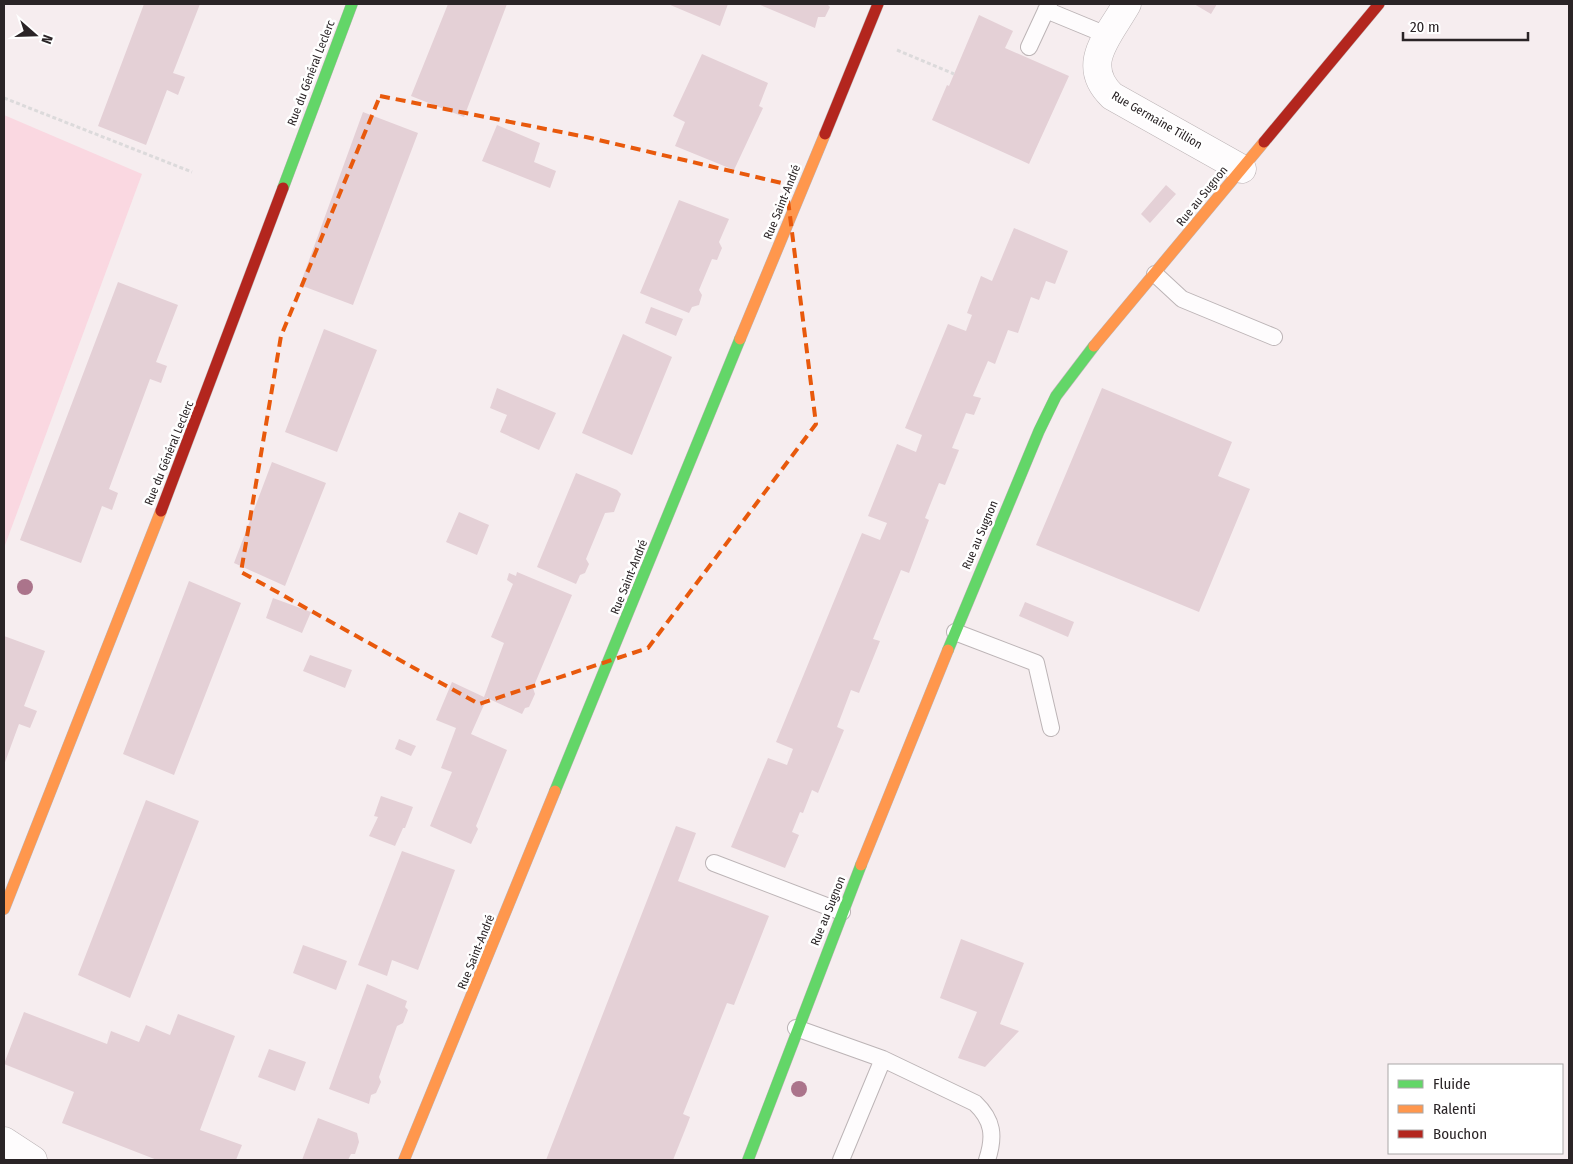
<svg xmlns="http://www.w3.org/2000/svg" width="1573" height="1164" font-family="'Fira Sans Condensed',sans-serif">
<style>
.green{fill:#fad8e1}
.building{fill:#e4d0d6}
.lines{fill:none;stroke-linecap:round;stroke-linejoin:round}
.lane-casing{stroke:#bcb4b6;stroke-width:18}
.street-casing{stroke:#bcb4b6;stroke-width:29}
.fast-casing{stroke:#bcb4b6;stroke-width:12}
.slow-casing{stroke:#bcb4b6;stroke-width:12}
.jam-casing{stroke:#bcb4b6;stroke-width:12}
.path{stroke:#dcdadb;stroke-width:3;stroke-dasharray:4 2.5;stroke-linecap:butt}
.lane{stroke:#fefcfd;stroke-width:16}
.street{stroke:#fefcfd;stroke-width:28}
.fast{stroke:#63d668;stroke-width:11}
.slow{stroke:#ff974d;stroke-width:11}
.jam{stroke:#b3261e;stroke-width:11}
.tree{fill:#ab748b}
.marked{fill:none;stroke:#e8590c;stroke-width:4;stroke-dasharray:10 6;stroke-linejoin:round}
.labels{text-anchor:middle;stroke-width:5;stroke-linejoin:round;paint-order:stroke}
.street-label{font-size:12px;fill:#2a2426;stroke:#fff}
</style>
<rect width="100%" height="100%" fill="#f6edef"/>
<!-- green -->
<path class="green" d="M 4,115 L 142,174 L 4,548 Z"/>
<!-- building -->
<path class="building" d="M 144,4 L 200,4 L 173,73 L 185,77 L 178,95 L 167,90 L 146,145 L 98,126 Z
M 448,4 L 507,4 L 464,117 L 411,96 Z
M 668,4 L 728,4 L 720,26 Z
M 758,4 L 827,4 L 830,7 L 825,17 L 818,17 L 815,28 Z
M 1194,4 L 1217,4 L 1211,14 Z
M 979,15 L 1013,31 L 1005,48 L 1069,76 L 1029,164 L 932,120 L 947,85 L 949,86 Z
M 702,54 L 768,83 L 759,106 L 763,108 L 734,170 L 675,146 L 685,122 L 673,116 Z
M 363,112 L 418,133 L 353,305 L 300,285 Z
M 497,125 L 540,143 L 534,162 L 556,171 L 550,188 L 482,161 Z
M 1166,185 L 1176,194 L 1150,223 L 1141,214 Z
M 679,200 L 729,219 L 719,242 L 722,248 L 717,260 L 712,259 L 699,290 L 702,295 L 699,305 L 692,307 L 689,313 L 640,293 Z
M 1014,228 L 1068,251 L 1055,284 L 1046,281 L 1039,300 L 1031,297 L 1018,333 L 1008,330 L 995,364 L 988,361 L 973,396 L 981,398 L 974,415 L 966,413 L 952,448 L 959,450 L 945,485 L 939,483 L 925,518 L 929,520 L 909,573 L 901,570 L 873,639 L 880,641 L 859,693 L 851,690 L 837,727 L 844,730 L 818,793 L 812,790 L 803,813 L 800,812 L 792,832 L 799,835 L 785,868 L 731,847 L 768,758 L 787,765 L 793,749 L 776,742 L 862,533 L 880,540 L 887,523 L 868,516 L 897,444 L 916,452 L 922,435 L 905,428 L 948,324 L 966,331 L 972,315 L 967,313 L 981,276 L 992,281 Z
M 118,282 L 178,305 L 156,362 L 167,366 L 161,383 L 150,379 L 109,489 L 118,493 L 112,510 L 102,506 L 81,563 L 20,540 Z
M 651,307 L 683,319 L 676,336 L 645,323 Z
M 324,329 L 377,350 L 337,452 L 285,432 Z
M 623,334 L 672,357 L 632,455 L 582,433 Z
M 497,388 L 556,413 L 539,450 L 500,432 L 507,415 L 490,408 Z
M 1102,388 L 1232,442 L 1218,476 L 1250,489 L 1199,612 L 1036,545 Z
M 272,462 L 326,483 L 285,586 L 234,563 Z
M 576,473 L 617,490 L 621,494 L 614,512 L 605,513 L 586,559 L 589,564 L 585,573 L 580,575 L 576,584 L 537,567 Z
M 459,512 L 489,525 L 477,555 L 446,542 Z
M 517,572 L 572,595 L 533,688 L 535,694 L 529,707 L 525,708 L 522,714 L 487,698 L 471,734 L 507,750 L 476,826 L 478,829 L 471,844 L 430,826 L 452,772 L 441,768 L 456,728 L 436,720 L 452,682 L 484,697 L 504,643 L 491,637 L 513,584 L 507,580 L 509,573 L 516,576 Z
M 189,581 L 241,603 L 174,775 L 123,754 Z
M 273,598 L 311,612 L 302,633 L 266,618 Z
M 1025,602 L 1074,622 L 1068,637 L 1019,616 Z
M 4,636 L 45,651 L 24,706 L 37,711 L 30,728 L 19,724 L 4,765 Z
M 310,655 L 352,670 L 345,688 L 303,671 Z
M 399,739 L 416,746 L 411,756 L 395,749 Z
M 381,796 L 413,807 L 405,828 L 403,828 L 395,846 L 369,836 L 378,817 L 374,816 Z
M 146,800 L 199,821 L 130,998 L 78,975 Z
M 676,826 L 696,833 L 678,881 L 769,916 L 734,1005 L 727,1003 L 683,1114 L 690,1117 L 687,1125 L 673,1160 L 546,1160 Z
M 402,851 L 455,870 L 418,970 L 392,960 L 387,976 L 358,965 Z
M 961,939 L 1024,963 L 1000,1024 L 1019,1031 L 985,1067 L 958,1058 L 977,1012 L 940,998 Z
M 303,945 L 347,961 L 336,990 L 293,973 Z
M 367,984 L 407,1001 L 405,1007 L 408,1010 L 403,1023 L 397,1026 L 379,1077 L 381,1082 L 376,1093 L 371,1095 L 369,1104 L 329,1089 Z
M 24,1012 L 107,1044 L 111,1031 L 139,1042 L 146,1025 L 170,1035 L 178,1014 L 235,1036 L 200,1130 L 242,1145 L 236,1160 L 157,1160 L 62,1123 L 74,1092 L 4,1064 Z
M 269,1049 L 306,1062 L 295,1091 L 258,1077 Z
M 318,1118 L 357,1133 L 359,1142 L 355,1154 L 351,1154 L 348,1160 L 302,1160 Z"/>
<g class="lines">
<defs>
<path id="lane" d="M 1046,10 L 1109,36
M 1029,47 L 1049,4
M 1155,274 L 1182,299 L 1274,337
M 955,632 L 1036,663 L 1051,728
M 714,863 L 842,912
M 796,1028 L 883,1059 L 975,1103 C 993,1120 995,1136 987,1160
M 841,1160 L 883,1059"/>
<path id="street" d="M 1127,4 C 1109,36 1079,64 1112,96 L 1242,169
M 4,1141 L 33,1160"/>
<path id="fast" d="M 283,188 L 352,4
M 948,650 L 1039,431 L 1056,396 L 1094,346
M 555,791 L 740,339
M 748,1160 L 861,865"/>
<path id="slow" d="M 740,339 L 825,134
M 1094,346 L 1264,142
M 861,865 L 948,650
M 4,909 L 161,511
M 404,1160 L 555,791"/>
<path id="jam" d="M 825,134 L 878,4
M 1264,142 L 1379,4
M 161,511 L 283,188"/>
</defs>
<!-- lane casing -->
<use href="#lane" class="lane-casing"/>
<!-- street casing -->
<use href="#street" class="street-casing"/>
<!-- fast casing -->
<use href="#fast" class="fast-casing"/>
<!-- slow casing -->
<use href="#slow" class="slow-casing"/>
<!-- jam casing -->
<use href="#jam" class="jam-casing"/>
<!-- path -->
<path class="path" d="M 897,50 L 954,74
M 4,98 L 192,172"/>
<!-- lane -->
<use href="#lane" class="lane"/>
<!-- street -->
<use href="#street" class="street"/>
<!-- fast -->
<use href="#fast" class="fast"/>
<!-- slow -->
<use href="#slow" class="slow"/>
<!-- jam -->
<use href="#jam" class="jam"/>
</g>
<!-- trees -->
<g class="tree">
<circle cx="25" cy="587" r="8"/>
<circle cx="799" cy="1089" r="8"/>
</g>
<!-- marked area -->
<path class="marked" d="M 380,96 L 586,137 L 786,184 L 816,424 L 648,648 L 479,704 L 241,572 L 281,336 Z"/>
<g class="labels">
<!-- street labels -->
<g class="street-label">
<text transform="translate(311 73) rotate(-69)" y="4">Rue du Général Leclerc</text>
<text transform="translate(1157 120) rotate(30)" y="4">Rue Germaine Tillion</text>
<text transform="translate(1202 196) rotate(-51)" y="4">Rue au Sugnon</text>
<text transform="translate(782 202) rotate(-68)" y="4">Rue Saint-André</text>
<text transform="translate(169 453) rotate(-68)" y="4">Rue du Général Leclerc</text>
<text transform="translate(980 535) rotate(-67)" y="4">Rue au Sugnon</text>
<text transform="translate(629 577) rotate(-68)" y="4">Rue Saint-André</text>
<text transform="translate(828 911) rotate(-68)" y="4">Rue au Sugnon</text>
<text transform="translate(476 952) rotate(-68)" y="4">Rue Saint-André</text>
</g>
</g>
<!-- border -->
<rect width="1573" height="1164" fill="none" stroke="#2a2426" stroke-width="10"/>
<!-- legend -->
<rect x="1388" y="1064" width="175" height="90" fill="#ffffff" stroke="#aaa7a8"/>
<rect x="1398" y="1080" width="25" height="8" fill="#63d668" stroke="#aaa7a8"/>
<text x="1433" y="1089" font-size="15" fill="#2a2426">Fluide</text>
<rect x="1398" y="1105" width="25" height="8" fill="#ff974d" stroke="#aaa7a8"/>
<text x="1433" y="1114" font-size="15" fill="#2a2426">Ralenti</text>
<rect x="1398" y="1130" width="25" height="8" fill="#b3261e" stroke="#aaa7a8"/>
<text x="1433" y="1139" font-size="15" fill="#2a2426">Bouchon</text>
<!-- north arrow -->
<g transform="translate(35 35) rotate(110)" stroke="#ffffff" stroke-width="4" paint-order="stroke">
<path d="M0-4L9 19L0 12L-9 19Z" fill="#2a2426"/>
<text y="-8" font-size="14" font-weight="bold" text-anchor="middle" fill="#2a2426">N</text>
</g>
<!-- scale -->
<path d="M1403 32v8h125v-8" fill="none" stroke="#2a2426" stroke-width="2.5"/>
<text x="1410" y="32" font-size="15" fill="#2a2426" stroke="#ffffff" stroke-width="4" paint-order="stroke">20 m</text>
</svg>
